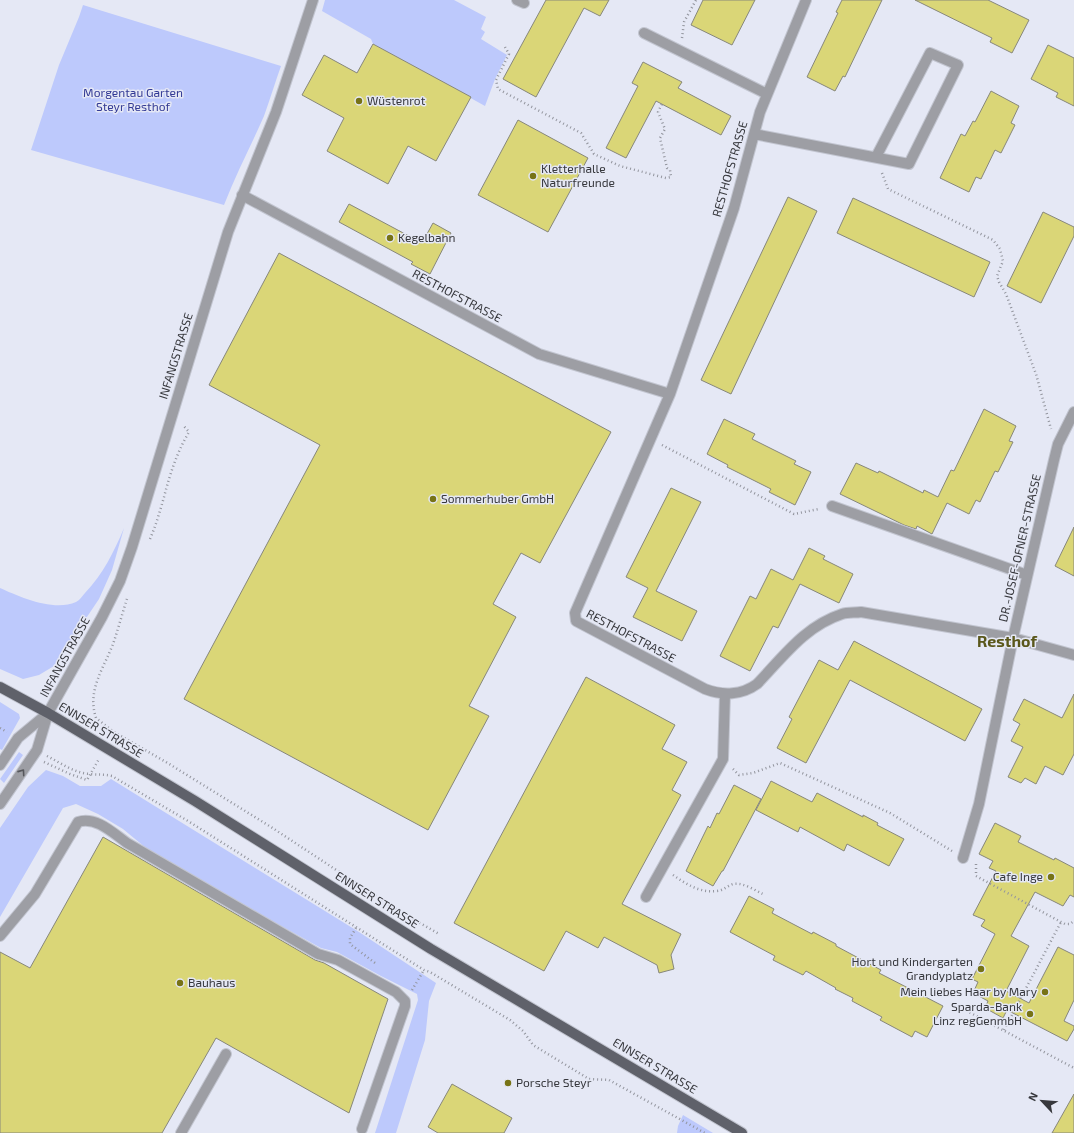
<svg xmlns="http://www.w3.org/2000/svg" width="1074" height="1133" font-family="'Exo 2',sans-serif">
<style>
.green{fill:#bdc9fc}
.building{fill:#dad677;stroke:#87877b}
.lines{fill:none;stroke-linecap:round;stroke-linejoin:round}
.minor-casing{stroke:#c2c5d0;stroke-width:12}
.major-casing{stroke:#c2c5d0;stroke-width:12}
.path{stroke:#93959e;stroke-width:2.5;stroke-dasharray:1 3;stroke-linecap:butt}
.minor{stroke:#9d9ea4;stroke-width:10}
.major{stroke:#5f616a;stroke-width:10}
.oneway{stroke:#56575c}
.poi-dot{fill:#777316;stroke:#e5e8f5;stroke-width:1.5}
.labels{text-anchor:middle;stroke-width:3;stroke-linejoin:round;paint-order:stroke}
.park-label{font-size:12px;fill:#333a95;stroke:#e5e8f5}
.poi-label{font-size:12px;fill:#37383d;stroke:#e5e8f5;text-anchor:start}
.street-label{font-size:12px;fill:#37383d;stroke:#e5e8f5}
.district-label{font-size:16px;font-weight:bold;fill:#5a571b;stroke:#e5e8f5}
</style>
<rect width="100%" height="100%" fill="#e5e8f5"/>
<!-- green -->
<path class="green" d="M 325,0 L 454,0 L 486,17 L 481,29 L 485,32 L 481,39 L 507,55 L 495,79 L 485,106 L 373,44 L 371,39 L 322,11 Z
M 83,5 L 281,66 C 275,83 270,99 264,116 C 251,146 236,174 224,205 L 31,150 L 59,65 L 79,17 Z
M 124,528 L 112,570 L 99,599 L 54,666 L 39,675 L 23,679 L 0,669 L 0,588 C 20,597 54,612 76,602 C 80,600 82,596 85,593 C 103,574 114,552 124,528 Z
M 0,702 L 19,714 L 20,718 L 2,750 L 0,749 Z
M 19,752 L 23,755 L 4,783 L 0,779 Z
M 46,770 L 63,776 L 80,786 L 101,786 L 111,779 L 359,932 L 436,983 L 429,1001 L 425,1040 L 396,1133 L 375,1133 L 418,1000 L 417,994 L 381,976 L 337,952 L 321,948 L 265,917 L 146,848 L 123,829 L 98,814 L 76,804 L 63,808 L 0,917 L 0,828 L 28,787 Z
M 683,1115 L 713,1133 L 677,1133 L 678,1126 Z"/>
<!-- building -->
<path class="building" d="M 546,0 L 609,0 L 600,16 L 584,8 L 536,97 L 503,79 Z
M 703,0 L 755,0 L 732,45 L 691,25 Z
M 842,0 L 882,0 L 845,77 L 843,76 L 835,91 L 807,77 L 838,13 L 836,12 Z
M 915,0 L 988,0 L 1029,20 L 1012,53 L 990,42 L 992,38 Z
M 373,44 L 471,97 L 436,161 L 408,146 L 388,184 L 327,151 L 344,118 L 302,95 L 324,55 L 357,73 Z
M 1048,45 L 1074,58 L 1074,106 L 1056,97 L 1058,93 L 1031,79 Z
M 643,62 L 682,82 L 678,88 L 731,116 L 721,135 L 656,101 L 626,158 L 606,148 L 638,86 L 632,83 Z
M 991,91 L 1019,106 L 1011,123 L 1015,125 L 1001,153 L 995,150 L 981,179 L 976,177 L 969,192 L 940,178 L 961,134 L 965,136 L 973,121 L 975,122 Z
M 518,120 L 588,158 L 548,232 L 478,195 Z
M 788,197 L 817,211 L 731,394 L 701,380 Z
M 853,198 L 990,262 L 974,297 L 837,233 Z
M 349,204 L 422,243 L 433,223 L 451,233 L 430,274 L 411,264 L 413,262 L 339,222 Z
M 1043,212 L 1074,227 L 1074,236 L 1041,303 L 1007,286 Z
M 279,253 L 611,432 L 540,563 L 521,553 L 493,604 L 516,617 L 469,706 L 489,716 L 428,830 L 184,699 L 320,445 L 209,385 Z
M 984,409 L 1016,426 L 1009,441 L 1013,442 L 998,472 L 995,471 L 980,502 L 976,500 L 969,514 L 947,503 L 932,534 L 917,526 L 916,529 L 904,525 L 840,494 L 856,463 L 878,473 L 879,471 L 923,493 L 924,490 L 938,497 L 951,470 L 954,471 Z
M 724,419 L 755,434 L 752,439 L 796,461 L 794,464 L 811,472 L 795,505 L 769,492 L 771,489 L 727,467 L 728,465 L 707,454 Z
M 671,488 L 701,502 L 656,591 L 697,611 L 682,641 L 633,617 L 648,588 L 626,577 Z
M 1074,527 L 1074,576 L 1055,566 Z
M 809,548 L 825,556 L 823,559 L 853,574 L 839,603 L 800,584 L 778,628 L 773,626 L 750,671 L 720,656 L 750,596 L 756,599 L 771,569 L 793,580 Z
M 854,641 L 982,709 L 965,741 L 850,680 L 806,763 L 777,748 L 792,719 L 789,717 L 819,660 L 838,670 Z
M 586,677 L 675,725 L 662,749 L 687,762 L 672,790 L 681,795 L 622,904 L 681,934 L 671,955 L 674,969 L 659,973 L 657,965 L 604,937 L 598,948 L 566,931 L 544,971 L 454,923 Z
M 1074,694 L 1074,754 L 1063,775 L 1045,766 L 1036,784 L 1025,778 L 1021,783 L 1008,777 L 1023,747 L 1011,741 L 1020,724 L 1013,720 L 1024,699 L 1062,718 Z
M 771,781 L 812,802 L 817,793 L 863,817 L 863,815 L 878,823 L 877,825 L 904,839 L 889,866 L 847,844 L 844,851 L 800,827 L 798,832 L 756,810 Z
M 734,785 L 761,799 L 723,871 L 722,871 L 713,886 L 686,871 L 708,826 L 710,828 L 717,813 L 719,814 Z
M 995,823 L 1021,836 L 1018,842 L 1054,860 L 1055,858 L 1074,868 L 1074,897 L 1070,895 L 1063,906 L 1035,892 L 1011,936 L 1029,946 L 1006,991 L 1029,1003 L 1058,947 L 1074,955 L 1074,1000 L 1064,1021 L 1074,1026 L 1074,1029 L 1067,1041 L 1007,1010 L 1003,1018 L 985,1008 L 988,1001 L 973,993 L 978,982 L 972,979 L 995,934 L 981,926 L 985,920 L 973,915 L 996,871 L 989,868 L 993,861 L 979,854 Z
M 103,837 L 315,960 L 324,963 L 388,999 L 349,1113 L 216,1038 L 162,1133 L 0,1133 L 0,952 L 30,968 Z
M 749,896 L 774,909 L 772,913 L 812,934 L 813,932 L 836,944 L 836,946 L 881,970 L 879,973 L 943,1006 L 927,1037 L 915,1031 L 912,1037 L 880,1020 L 882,1017 L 852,1001 L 853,998 L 835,989 L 836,988 L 806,971 L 803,975 L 773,960 L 775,956 L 730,932 Z
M 452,1084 L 512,1118 L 504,1133 L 438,1133 L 428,1127 Z
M 1074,1094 L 1074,1133 L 1052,1133 Z"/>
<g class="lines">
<defs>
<path id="minor" d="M 517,0 L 524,3
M 806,0 L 760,112 L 734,208 L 670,394 L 575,613 L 576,621 L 705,689 C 723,696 742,695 757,684 C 783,657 805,626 842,614 C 848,612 855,613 861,612 L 1013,638 L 1074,655
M 644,33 L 767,94
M 754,134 L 909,164 L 958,65 L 930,53 L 876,157
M 242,195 L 539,354 L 670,394
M 832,506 L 1027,575
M 0,765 L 18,738 L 48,713
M 0,804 L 37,750 L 48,713 L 102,617 L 120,581 L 132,547 L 228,232 L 276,112 L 313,0
M 963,858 L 979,804 L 1013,638 L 1054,460 L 1058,444 L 1074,412
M 646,897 L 723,759 L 725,694
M 0,936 L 35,894 L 78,822 C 96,816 113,833 127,843 L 318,954 L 338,960 L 396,992 L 405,1001 L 405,1006 L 362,1129
M 181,1133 L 226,1054"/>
<path id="major" d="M 0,687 L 48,713 L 195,801 L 431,949 L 742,1133"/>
</defs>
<!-- minor casing -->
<use href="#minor" class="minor-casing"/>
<!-- major casing -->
<use href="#major" class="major-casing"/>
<!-- path -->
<path class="path" d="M 682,38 L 684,22 L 696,0
M 505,47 L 509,54 L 496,80 L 498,89 L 581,133 L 594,154 L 620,166 L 666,178 L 671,177 L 670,170 L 667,168 L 660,138 L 665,129 L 658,112 L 663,102
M 882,173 L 888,189 L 993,240 L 1000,249 L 1003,261 L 997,276 L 999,282 L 1006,294 L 1036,374 L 1051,429
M 662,445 L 794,514 L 819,509
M 150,539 C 156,525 160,511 164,497 C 170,474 177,452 189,432 L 183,425
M 127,599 C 122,614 118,630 113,644 C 103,670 87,690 96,718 L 114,732 L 166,762 L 271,827 L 394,908 L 439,934
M 0,728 L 7,732
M 47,756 C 61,763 74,773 90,774 C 98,775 103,774 112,776 L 188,821 L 424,970 L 430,972 L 510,1020 L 523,1031 L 533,1045 L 589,1079 L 609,1080 L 705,1133
M 44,762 L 70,774 L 87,780 L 99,759
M 733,769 L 739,775 L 753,773 L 780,763 L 890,813 L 952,851
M 976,864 L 976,876 L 1061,922 L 1065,924 L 1070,924 L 1074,921
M 673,875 C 686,884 700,893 716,891 C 723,891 727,886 733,884 C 743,882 754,890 763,894
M 356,928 L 350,938 L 350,944 L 375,963
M 412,990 L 424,970
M 952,1003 L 1074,1068
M 1004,1030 L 1061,922"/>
<!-- minor -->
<use href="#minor" class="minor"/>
<!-- major -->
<use href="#major" class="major"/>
</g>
<!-- one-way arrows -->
<defs><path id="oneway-chevron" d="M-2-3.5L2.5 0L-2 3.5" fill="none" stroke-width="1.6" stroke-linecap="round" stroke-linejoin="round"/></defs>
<use class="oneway" href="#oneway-chevron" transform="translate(22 772) rotate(-55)"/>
<!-- markers -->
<g class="poi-dot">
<circle cx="359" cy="101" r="4"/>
<circle cx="533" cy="176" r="4"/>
<circle cx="390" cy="238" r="4"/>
<circle cx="433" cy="499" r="4"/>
<circle cx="1051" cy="877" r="4"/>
<circle cx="981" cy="969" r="4"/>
<circle cx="180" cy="983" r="4"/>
<circle cx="1045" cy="992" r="4"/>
<circle cx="1030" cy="1014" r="4"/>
<circle cx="508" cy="1083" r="4"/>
</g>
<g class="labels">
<!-- park labels -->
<g class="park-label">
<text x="133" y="97">Morgentau Garten<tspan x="133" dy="14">Steyr Resthof</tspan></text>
</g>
<!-- poi labels -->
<g class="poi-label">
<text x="367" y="105">Wüstenrot</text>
<text x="541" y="173">Kletterhalle<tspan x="541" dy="14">Naturfreunde</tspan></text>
<text x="398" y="242">Kegelbahn</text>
<text x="441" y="503">Sommerhuber GmbH</text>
<text x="1043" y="881" text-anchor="end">Cafe Inge</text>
<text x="973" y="966" text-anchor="end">Hort und Kindergarten<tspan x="973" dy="14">Grandyplatz</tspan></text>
<text x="188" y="987">Bauhaus</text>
<text x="1037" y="996" text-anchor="end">Mein liebes Haar by Mary</text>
<text x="1022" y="1011" text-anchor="end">Sparda-Bank<tspan x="1022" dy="14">Linz regGenmbH</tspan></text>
<text x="516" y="1087">Porsche Steyr</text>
</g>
<!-- street labels -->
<g class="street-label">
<text transform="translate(730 169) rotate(-74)" y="4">RESTHOFSTRASSE</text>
<text transform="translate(457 296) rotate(28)" y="4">RESTHOFSTRASSE</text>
<text transform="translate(176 356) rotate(-73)" y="4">INFANGSTRASSE</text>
<text transform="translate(1020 548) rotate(-77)" y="4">DR.-JOSEF-OFNER-STRASSE</text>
<text transform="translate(631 636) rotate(28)" y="4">RESTHOFSTRASSE</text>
<text transform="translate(65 657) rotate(-61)" y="4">INFANGSTRASSE</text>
<text transform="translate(101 730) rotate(31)" y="4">ENNSER STRASSE</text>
<text transform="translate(377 900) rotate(32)" y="4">ENNSER STRASSE</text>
<text transform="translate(655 1066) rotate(31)" y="4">ENNSER STRASSE</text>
</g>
<!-- district labels -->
<g class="district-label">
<text x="1007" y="647">Resthof</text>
</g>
</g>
<!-- north arrow -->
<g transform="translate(1042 1101) rotate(296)" stroke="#e5e8f5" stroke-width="3" paint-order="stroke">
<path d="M0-3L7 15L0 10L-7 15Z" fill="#37383d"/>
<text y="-6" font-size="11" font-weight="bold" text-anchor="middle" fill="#37383d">N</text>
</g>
</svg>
